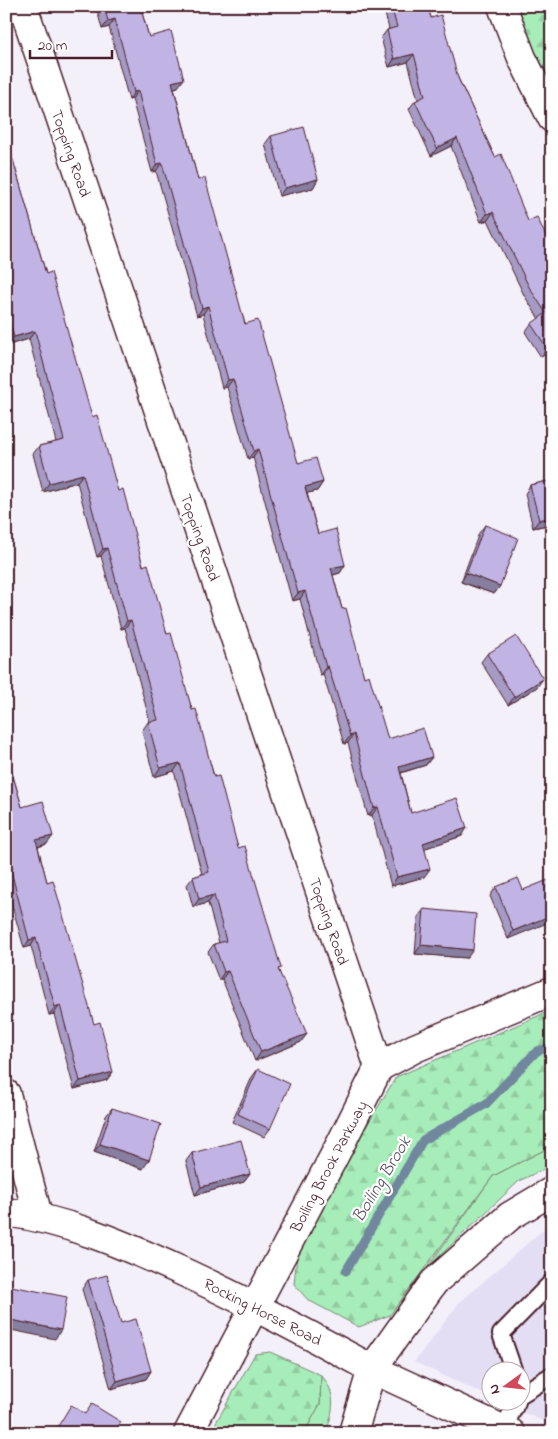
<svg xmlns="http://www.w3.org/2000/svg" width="558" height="1439" font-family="'Indie Flower',sans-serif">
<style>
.built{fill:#e4def4}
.grass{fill:#a7edb9;stroke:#788672}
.forest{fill:url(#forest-firs);stroke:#788672}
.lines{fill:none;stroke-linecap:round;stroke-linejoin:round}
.stream{stroke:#6f879d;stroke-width:9}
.lane-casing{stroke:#4a1f2b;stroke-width:20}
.street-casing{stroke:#4a1f2b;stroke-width:31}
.secondary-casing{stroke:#4a1f2b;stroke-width:31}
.lane{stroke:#fff;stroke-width:16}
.street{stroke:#fff;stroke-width:28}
.secondary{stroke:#fff;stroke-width:28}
.wall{fill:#a69bc5;stroke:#4a1f2b}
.shaded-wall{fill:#877ea0;stroke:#4a1f2b}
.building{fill:#c1b4e5;stroke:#4a1f2b}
.labels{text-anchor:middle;stroke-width:4.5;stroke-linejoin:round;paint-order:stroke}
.street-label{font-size:16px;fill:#4a1f2b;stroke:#fff}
.water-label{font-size:18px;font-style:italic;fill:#5d5364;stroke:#fff}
</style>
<defs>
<pattern id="forest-firs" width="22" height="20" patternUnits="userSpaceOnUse" patternTransform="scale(1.25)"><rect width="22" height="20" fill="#a7edb9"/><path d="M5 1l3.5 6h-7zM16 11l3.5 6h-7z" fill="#91cb9f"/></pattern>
</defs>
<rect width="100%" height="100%" fill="#f3f0fa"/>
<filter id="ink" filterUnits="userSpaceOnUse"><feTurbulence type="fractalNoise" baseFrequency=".02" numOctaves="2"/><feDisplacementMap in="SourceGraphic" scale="10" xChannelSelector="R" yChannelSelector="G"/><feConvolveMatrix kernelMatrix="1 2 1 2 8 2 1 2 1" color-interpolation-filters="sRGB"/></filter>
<g filter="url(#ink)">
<!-- built -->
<path class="built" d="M 552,1222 L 552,1425 L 500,1402 L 520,1402 L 520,1372 L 490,1372 L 490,1397 L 414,1362 L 459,1303 Z"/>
<!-- grass -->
<path class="grass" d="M 552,1146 L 552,1165 L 519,1181 L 427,1268 L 493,1176 Z
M 321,1375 C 338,1394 333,1411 326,1433 L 304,1433 L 320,1404 Z"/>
<!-- forest -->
<path class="forest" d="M 517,6 L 552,6 L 552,85 L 534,50 Z
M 552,1010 L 552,1146 L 493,1176 L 390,1315 L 359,1327 L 308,1300 L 294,1284 L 297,1256 L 360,1137 L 396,1077 Z
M 270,1352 L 321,1375 L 320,1404 L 304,1433 L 210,1433 L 255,1354 Z"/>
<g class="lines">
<!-- stream -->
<path class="stream" d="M 346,1271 L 423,1140 L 486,1104 L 537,1051 L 552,1047"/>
<defs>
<path id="lane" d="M 514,1372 L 501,1334 L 552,1282
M 520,1395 L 552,1375
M 503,1429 L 517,1402"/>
<path id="street" d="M 23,6 L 379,1067
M 502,6 L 522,58 L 552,118
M 6,1094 L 38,1216
M 372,1369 L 511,1433"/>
<path id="secondary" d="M 6,1212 C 67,1220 124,1245 179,1270 C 245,1300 308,1334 372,1369
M 188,1433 L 341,1143 L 379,1067 L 415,1048 L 552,991
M 353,1433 L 372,1369 L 434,1282 L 510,1216 L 552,1191"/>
</defs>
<!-- lane casing -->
<use href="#lane" class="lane-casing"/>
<!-- street casing -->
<use href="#street" class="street-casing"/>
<!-- secondary casing -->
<use href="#secondary" class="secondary-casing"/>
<!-- lane -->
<use href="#lane" class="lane"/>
<!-- street -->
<use href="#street" class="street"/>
<!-- secondary -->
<use href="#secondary" class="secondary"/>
</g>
<!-- wall -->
<path class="wall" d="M 96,6 L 140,6 L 149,37 L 178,87 L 174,88 L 198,180 L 245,324 L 298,463 L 323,482 L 317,491 L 307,493 L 318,534 L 345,565 L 340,573 L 333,575 L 342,609 L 364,677 L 388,739 L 432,757 L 426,765 L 401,773 L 411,813 L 462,836 L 425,848 L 424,877 L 391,886 L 372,815 L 368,816 L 348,743 L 344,744 L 323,674 L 320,675 L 300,599 L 292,601 L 253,457 L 248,459 L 227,387 L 222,388 L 203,314 L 197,316 L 156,171 L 152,172 L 132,99 L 129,100 L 109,27 L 102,29 Z
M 383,6 L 428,6 L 431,18 L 458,78 L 495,157 L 528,221 L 552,249 L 552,352 L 551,350 L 541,357 L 525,332 L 531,324 L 539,319 L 524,295 L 488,220 L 481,222 L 451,146 L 431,156 L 409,109 L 415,101 L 418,100 L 408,62 L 389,67 L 381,38 L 387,30 L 389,29 Z
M 6,136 L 46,274 L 92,417 L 167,634 L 279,971 L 301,1042 L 255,1061 L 222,979 L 219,980 L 208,952 L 214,944 L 219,943 L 208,903 L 193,907 L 187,885 L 193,877 L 202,874 L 174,771 L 154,777 L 142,731 L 148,722 L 150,722 L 125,628 L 121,629 L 101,556 L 97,557 L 77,482 L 43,492 L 33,454 L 39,446 L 56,442 L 29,339 L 8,345 L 6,340 Z
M 271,136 L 318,179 L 313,188 L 279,196 L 265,144 Z
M 552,480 L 552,524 L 533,528 L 525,494 L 530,485 Z
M 485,525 L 500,586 L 494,594 L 461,582 L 479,533 Z
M 487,654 L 537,687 L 508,705 L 481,662 Z
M 6,752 L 22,807 L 47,844 L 38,847 L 47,882 L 107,1080 L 74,1089 L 54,1014 L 49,1015 L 31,946 L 24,948 L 6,884 Z
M 496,887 L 523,890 L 552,890 L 508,939 L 490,896 Z
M 424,909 L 467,958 L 415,954 L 418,917 Z
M 258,1069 L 270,1129 L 264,1137 L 232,1122 L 252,1077 Z
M 112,1108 L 143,1169 L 94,1152 L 106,1116 Z
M 192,1153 L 250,1174 L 244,1182 L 195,1195 L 186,1161 Z
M 88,1280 L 121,1323 L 151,1371 L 146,1379 L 111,1389 L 82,1289 Z"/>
<!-- shaded-wall -->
<path class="shaded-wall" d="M 115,19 L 109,27 L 102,29 L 108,21 Z
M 414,54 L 408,62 L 389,67 L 394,59 Z
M 184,79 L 178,87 L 166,90 L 172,82 Z
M 138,91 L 132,99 L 129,100 L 134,92 Z
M 457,138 L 451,146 L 431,156 L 437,148 Z
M 162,163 L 156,171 L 152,172 L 157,164 Z
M 318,179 L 313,188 L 279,196 L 285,188 Z
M 493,212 L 488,220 L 481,222 L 487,214 Z
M 208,306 L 203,314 L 197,316 L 202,308 Z
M 35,331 L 29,339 L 8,345 L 14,337 Z
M 552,345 L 552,349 L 551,350 L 541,357 L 547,348 Z
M 233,379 L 227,387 L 222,388 L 228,380 Z
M 258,449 L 253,457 L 248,459 L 254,451 Z
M 83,474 L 77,482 L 43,492 L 49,483 Z
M 323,482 L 317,491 L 299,495 L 305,487 Z
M 552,517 L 552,524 L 533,528 L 539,520 Z
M 107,548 L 101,556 L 97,557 L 103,549 Z
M 345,565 L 340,573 L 325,577 L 331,568 Z
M 466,573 L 500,586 L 494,594 L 461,582 Z
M 305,591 L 300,599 L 292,601 L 298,593 Z
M 131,620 L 125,628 L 121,629 L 127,621 Z
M 328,666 L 323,674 L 320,675 L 326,667 Z
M 543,679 L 537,687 L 508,705 L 514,697 Z
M 354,734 L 348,743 L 344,744 L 350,736 Z
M 432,757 L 426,765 L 393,775 L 399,767 Z
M 180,763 L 174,771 L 154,777 L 160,768 Z
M 378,807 L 372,815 L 368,816 L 374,808 Z
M 467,828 L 462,836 L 417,851 L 423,843 Z
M 53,836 L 47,844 L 30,849 L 36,840 Z
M 430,869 L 424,877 L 391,886 L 397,877 Z
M 214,895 L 208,903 L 193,907 L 199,899 Z
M 552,915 L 552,921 L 508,939 L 513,931 Z
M 36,938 L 31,946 L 24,948 L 29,940 Z
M 421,945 L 473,950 L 467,958 L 415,954 Z
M 228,971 L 222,979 L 219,980 L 224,972 Z
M 60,1005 L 54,1014 L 49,1015 L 55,1007 Z
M 307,1034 L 301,1042 L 255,1061 L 261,1052 Z
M 113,1072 L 107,1080 L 74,1089 L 80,1081 Z
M 100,1144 L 149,1160 L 143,1169 L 94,1152 Z
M 250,1174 L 244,1182 L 195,1195 L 201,1187 Z
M 6,1319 L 61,1330 L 55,1339 L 6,1329 Z
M 151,1371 L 146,1379 L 111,1389 L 117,1381 Z"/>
<!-- building -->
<path class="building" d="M 104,6 L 140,6 L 149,37 L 171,31 L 184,79 L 172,82 L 198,180 L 205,178 L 245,324 L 258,320 L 298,463 L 316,458 L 323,482 L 305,487 L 318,534 L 336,529 L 345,565 L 331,568 L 342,609 L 346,608 L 364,677 L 369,675 L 388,739 L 423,728 L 432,757 L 399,767 L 411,813 L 457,798 L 467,828 L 423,843 L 430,869 L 397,877 L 378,807 L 374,808 L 354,734 L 350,736 L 328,666 L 326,667 L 305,591 L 298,593 L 258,449 L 254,451 L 233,379 L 228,380 L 208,306 L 202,308 L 162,163 L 157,164 L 138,91 L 134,92 L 115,19 L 108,21 Z
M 391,6 L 428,6 L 431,18 L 441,15 L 458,78 L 495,157 L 501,154 L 528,221 L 537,217 L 552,249 L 552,345 L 547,348 L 531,324 L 546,313 L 529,287 L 493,212 L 487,214 L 457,138 L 437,148 L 415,101 L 425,96 L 414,54 L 394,59 L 387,30 L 397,27 Z
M 304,127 L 318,179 L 285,188 L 271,136 Z
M 6,136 L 46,274 L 51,272 L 92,417 L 97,415 L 118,491 L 123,489 L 143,566 L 148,564 L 167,634 L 171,633 L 192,710 L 196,709 L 214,777 L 219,776 L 238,848 L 245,846 L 281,968 L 278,969 L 307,1034 L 261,1052 L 228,971 L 224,972 L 214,944 L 226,941 L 214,895 L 199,899 L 193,877 L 209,872 L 180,763 L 160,768 L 148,722 L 158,720 L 131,620 L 127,621 L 107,548 L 103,549 L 83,474 L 49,483 L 39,446 L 64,440 L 35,331 L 14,337 L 6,311 Z
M 552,480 L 552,517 L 539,520 L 530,485 Z
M 485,525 L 518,538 L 500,586 L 466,573 Z
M 516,636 L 543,679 L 514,697 L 487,654 Z
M 6,752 L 22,807 L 43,801 L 53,836 L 36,840 L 47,882 L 53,880 L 94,1024 L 100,1022 L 113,1072 L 80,1081 L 60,1005 L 55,1007 L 36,938 L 29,940 L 9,863 L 7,863 L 6,861 Z
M 518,878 L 523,890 L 548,880 L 552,890 L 552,915 L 513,931 L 496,887 Z
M 424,909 L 476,914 L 473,950 L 421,945 Z
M 258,1069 L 290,1084 L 270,1129 L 238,1114 Z
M 112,1108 L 161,1124 L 149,1160 L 100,1144 Z
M 241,1140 L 250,1174 L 201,1187 L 192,1153 Z
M 107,1275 L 121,1323 L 136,1319 L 151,1371 L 117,1381 L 88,1280 Z
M 6,1285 L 67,1297 L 61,1330 L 6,1319 Z
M 92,1404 L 121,1422 L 114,1433 L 54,1433 L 71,1405 L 85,1414 Z"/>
</g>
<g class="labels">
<!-- street labels -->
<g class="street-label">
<text transform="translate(72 153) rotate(71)" y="6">Topping Road</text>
<text transform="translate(201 537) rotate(71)" y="6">Topping Road</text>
<text transform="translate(330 921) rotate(71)" y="6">Topping Road</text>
<text transform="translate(328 1166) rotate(-62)" y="6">Boiling Brook Parkway</text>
<text transform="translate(263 1311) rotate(27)" y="6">Rocking Horse Road</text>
</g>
<!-- water labels -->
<g class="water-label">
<text transform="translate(381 1179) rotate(-59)" y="6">Boiling Brook</text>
</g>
</g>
<!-- margin -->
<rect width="558" height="1439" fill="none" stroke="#fff" stroke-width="25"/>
<rect x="12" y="12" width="533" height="1414" fill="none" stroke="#4a1f2b" stroke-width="2" filter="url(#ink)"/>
<!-- north arrow -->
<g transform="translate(506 1386) rotate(255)"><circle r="24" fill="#ffffff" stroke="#b7a5aa"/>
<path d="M0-4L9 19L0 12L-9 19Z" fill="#d1495b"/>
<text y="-8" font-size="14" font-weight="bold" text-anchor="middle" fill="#4a1f2b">N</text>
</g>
<!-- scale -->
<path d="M30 50v8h82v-8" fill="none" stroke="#4a1f2b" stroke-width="2.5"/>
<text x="38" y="50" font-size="15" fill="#4a1f2b" stroke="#ffffff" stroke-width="4" paint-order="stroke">20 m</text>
</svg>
